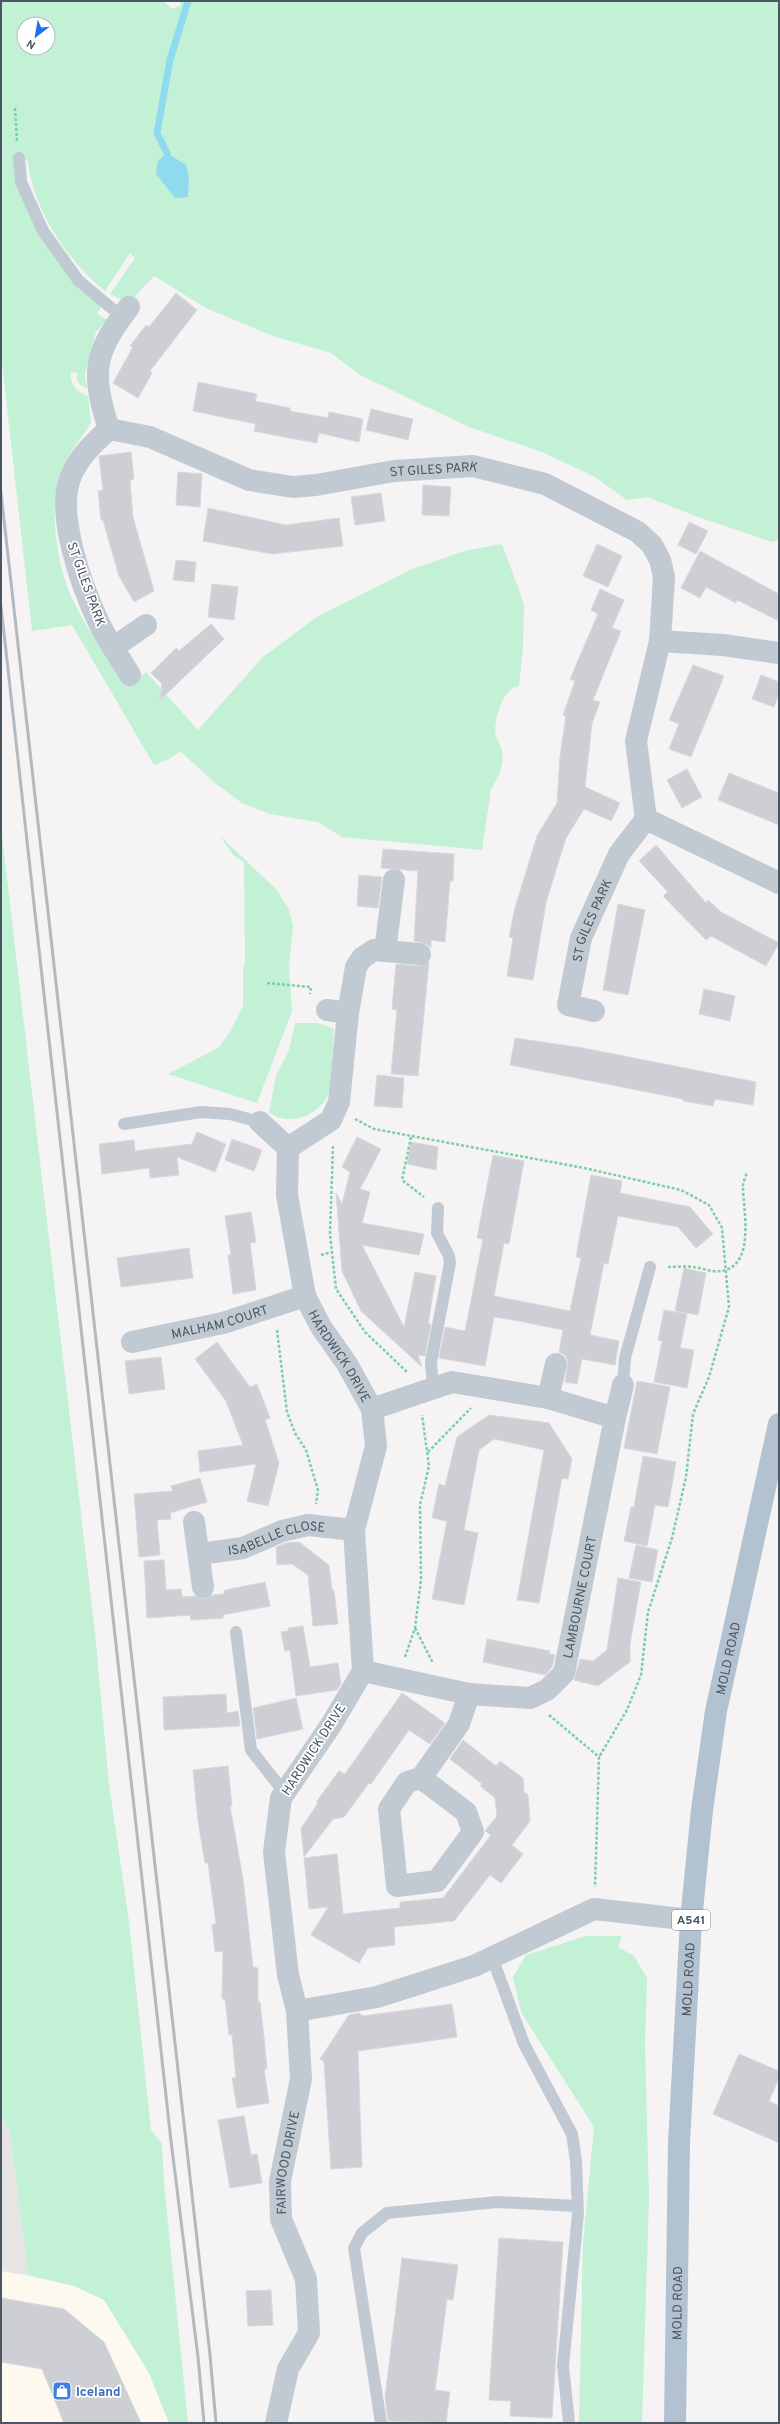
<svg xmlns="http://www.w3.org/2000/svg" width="780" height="2424" font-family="Overpass,sans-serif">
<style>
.commercial{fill:#fdf9ef}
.education{fill:#e6e4e5}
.green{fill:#c3f1d5;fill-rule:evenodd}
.water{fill:#90daee}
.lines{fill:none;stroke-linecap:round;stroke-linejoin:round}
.stream{stroke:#90daee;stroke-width:7}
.building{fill:#cdcfd5;stroke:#d7d9de}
.path{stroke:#7ad0a6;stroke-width:2.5;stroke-dasharray:3 2;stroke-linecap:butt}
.lane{stroke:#c1cad2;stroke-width:12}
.street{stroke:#c1cad2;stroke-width:22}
.primary{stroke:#b3c2d1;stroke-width:22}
.rail{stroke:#b5b8bd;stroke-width:3}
.labels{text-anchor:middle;stroke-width:3.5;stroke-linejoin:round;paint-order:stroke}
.shield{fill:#fff;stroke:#808990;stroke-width:1}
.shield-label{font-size:12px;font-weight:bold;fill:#4a5661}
.street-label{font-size:13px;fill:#4a5661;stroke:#fff}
.shop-label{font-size:13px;font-weight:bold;fill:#366cbe;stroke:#fff;text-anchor:start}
</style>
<rect width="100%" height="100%" fill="#f5f3f3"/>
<!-- commercial -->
<path class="commercial" d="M 1,2271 L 74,2286 L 104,2300 L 149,2373 L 169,2423 L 1,2423 Z"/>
<!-- education -->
<path class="education" d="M 1,2116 L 10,2131 L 28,2275 L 1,2271 Z"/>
<!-- green -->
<path class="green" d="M 1,1 L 163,1 L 172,9 L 180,6 L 181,1 L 779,1 L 779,539 L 772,542 L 698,517 L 647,497 L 627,500 L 595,477 L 542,452 L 469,427 L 360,375 L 331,353 L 273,336 L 206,308 L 154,276 L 129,303 L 110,294 L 135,258 L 130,253 L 105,291 C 66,259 34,211 28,161 L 15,155 L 39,233 L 102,305 L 97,314 L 107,320 L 96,332 L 85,375 L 87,388 C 79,386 76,381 77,373 L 71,372 C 70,386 76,391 88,396 L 91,423 C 82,438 69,452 62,469 C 48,505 56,561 71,596 C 85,628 108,657 127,686 L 146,672 L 198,730 L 263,657 L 318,616 L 410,570 L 464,551 L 502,544 L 524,604 L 523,647 L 519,686 C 502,690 496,714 495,731 C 495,737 501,745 502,751 C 505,764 498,779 491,789 L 482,850 L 342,837 L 318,822 L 270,814 L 242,803 L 216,784 L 180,751 L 169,759 L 154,765 L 72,625 L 32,631 L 1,354 ZM 24,24 L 48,24 L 48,48 L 24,48 Z
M 1,827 L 95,1633 L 109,1784 L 129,1921 L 151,2130 L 162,2144 L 164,2183 L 188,2423 L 169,2423 L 149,2373 L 104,2300 L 74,2286 L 28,2275 L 10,2131 L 1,2116 Z
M 220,836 L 277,890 L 289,910 L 293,926 L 289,967 L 292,1011 L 257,1103 L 168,1074 L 218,1048 L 230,1032 L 243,1006 L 243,968 L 245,963 L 244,862 L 233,855 Z
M 295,1023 L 318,1023 L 334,1029 C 333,1042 332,1088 327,1097 C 316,1117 287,1127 269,1112 L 276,1076 L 289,1050 Z
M 586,1936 L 622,1936 L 618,1947 L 634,1956 L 647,1978 L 645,2045 L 649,2198 L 642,2423 L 579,2423 L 583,2243 L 594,2127 L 521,2012 L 513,1977 L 526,1955 Z"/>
<!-- water -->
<path class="water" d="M 167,153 L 186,165 L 189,177 L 188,197 L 175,198 L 156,174 L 158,161 Z"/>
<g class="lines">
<!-- stream -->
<path class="stream" d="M 167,153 L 157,133 L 170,60 L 188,1"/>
</g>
<!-- building -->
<path class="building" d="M 176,293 L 197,310 L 150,371 L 152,373 L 138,398 L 113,383 L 133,347 L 130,346 L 146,325 L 149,327 Z
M 198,382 L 257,394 L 255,401 L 290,408 L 290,411 L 328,418 L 329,412 L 363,419 L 359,442 L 319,433 L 317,443 L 284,437 L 254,431 L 256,424 L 193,411 Z
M 371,409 L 413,419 L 408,440 L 366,430 Z
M 131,452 L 134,479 L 130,480 L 133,517 L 154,591 L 134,602 L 119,576 L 103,520 L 101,520 L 98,491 L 103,490 L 99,456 Z
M 178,472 L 202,474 L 200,507 L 176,505 Z
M 423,485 L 451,487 L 449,516 L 422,515 Z
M 381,493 L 385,521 L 355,525 L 351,497 Z
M 208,508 L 286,525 L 339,518 L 343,546 L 272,554 L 203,541 Z
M 689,522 L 708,531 L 696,554 L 678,545 Z
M 597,544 L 622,556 L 608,587 L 583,576 Z
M 700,551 L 779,594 L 779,621 L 737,600 L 736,603 L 706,587 L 700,598 L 681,588 Z
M 176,560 L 196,562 L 194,582 L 173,580 Z
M 212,584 L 238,587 L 234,620 L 208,617 Z
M 600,589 L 624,600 L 612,628 L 621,631 L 593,700 L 600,702 L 592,723 L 585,787 L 620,803 L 611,821 L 584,809 L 566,838 L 555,873 L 546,903 L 533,980 L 507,976 L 513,938 L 509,937 L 515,908 L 537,836 L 557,803 L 560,756 L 566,716 L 563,715 L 575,681 L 570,679 L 598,614 L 591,610 Z
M 211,624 L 224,639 L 160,700 L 162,684 L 151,673 L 176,648 L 179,651 Z
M 693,665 L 724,676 L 691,757 L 669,749 L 679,724 L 669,720 Z
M 761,675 L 779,682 L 779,693 L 774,707 L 752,699 Z
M 687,769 L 702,797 L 682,808 L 667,780 Z
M 729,773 L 779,793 L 779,825 L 718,800 Z
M 656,845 L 706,903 L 708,900 L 721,912 L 779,943 L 766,966 L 711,936 L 706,940 L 663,896 L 668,892 L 639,861 Z
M 383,849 L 454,854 L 453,881 L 450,881 L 445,942 L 431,940 L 431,948 L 427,944 L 414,941 L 418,871 L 381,868 Z
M 359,875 L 382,877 L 378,908 L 357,906 Z
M 618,904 L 645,910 L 628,995 L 603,990 Z
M 429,962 L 418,1076 L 391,1074 L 397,1010 L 392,1009 L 396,964 L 419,966 Z
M 704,989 L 735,996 L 730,1021 L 699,1014 Z
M 515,1038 L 583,1048 L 756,1082 L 753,1105 L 715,1099 L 713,1106 L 683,1101 L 683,1099 L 510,1065 Z
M 377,1075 L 404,1078 L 402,1108 L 374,1106 Z
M 197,1132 L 226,1144 L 215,1172 L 177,1157 L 179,1175 L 150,1178 L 149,1168 L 102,1174 L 99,1144 L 134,1140 L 135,1151 L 192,1144 Z
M 357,1137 L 381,1149 L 360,1189 L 370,1192 L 362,1223 L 424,1234 L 419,1255 L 362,1245 L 404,1327 L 415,1272 L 436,1276 L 428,1324 L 431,1324 L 425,1356 L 418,1355 L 422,1367 L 361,1311 L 342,1271 L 336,1193 L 342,1204 L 350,1172 L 342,1167 Z
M 232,1139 L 262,1150 L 254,1171 L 225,1160 Z
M 411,1142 L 438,1147 L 436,1170 L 407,1164 Z
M 493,1155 L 524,1161 L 509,1244 L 504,1243 L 494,1296 L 570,1311 L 581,1258 L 576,1257 L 591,1175 L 622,1181 L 620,1193 L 690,1207 L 713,1234 L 696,1248 L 678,1227 L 618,1216 L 608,1264 L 604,1263 L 590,1335 L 619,1341 L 615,1365 L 582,1359 L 577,1384 L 565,1382 L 568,1361 L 565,1355 L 559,1352 L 563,1330 L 514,1320 L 494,1317 L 485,1366 L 439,1358 L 445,1327 L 465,1331 L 483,1239 L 477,1238 Z
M 251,1212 L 256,1242 L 250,1243 L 256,1290 L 233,1294 L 228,1255 L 231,1255 L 225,1216 Z
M 189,1248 L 193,1278 L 121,1287 L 117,1258 Z
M 684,1268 L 706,1273 L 698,1315 L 675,1311 Z
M 664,1310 L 687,1314 L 680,1348 L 694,1350 L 687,1388 L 654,1382 L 662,1341 L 658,1340 Z
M 217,1342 L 250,1387 L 257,1384 L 270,1418 L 265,1420 L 279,1463 L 268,1506 L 247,1501 L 256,1464 L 200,1472 L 198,1451 L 243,1445 L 226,1401 L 195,1359 Z
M 161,1357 L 165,1389 L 129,1394 L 125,1361 Z
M 637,1381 L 670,1387 L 657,1454 L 624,1448 Z
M 489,1415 L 549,1423 L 572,1459 L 568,1479 L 562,1478 L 539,1603 L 517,1600 L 544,1450 L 494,1439 L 479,1450 L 464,1530 L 478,1533 L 464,1605 L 432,1599 L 447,1521 L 432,1518 L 439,1484 L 445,1486 L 457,1437 Z
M 643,1456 L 676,1462 L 668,1507 L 655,1505 L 647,1546 L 624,1541 L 631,1507 L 634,1507 Z
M 200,1478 L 207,1502 L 170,1513 L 171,1519 L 157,1520 L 160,1555 L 139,1557 L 134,1494 L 173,1491 L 171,1486 Z
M 299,1542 L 329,1565 L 332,1590 L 334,1590 L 338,1624 L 313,1626 L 308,1575 L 292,1564 L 277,1565 L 276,1547 L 286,1543 Z
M 636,1545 L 658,1550 L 652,1582 L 629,1578 Z
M 164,1560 L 166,1590 L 181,1589 L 182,1597 L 195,1596 L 205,1599 L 212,1595 L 224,1594 L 225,1590 L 265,1582 L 270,1606 L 223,1615 L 223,1618 L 191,1620 L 190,1615 L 147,1618 L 144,1561 Z
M 618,1578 L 641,1582 L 630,1644 L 630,1662 L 598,1686 L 574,1680 L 580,1659 L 593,1661 L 607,1650 Z
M 303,1626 L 310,1667 L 338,1663 L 341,1684 L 337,1690 L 296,1696 L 290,1650 L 285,1651 L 281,1632 L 288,1631 L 288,1628 Z
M 487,1639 L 550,1651 L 549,1654 L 555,1655 L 552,1667 L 545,1675 L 483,1662 Z
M 402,1693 L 445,1723 L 430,1744 L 409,1730 L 371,1784 L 369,1783 L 344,1817 L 333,1819 L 304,1857 L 301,1828 L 317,1805 L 317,1801 L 339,1771 L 345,1774 Z
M 226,1694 L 227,1713 L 238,1711 L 240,1726 L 164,1730 L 163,1697 Z
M 296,1698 L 303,1729 L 257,1739 L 253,1708 Z
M 463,1740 L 496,1766 L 500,1761 L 523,1778 L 524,1792 L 528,1795 L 530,1821 L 512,1845 L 523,1854 L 501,1883 L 490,1875 L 454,1921 L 394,1927 L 395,1945 L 368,1948 L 359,1963 L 311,1935 L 328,1907 L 309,1909 L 304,1858 L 337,1854 L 343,1914 L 400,1908 L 400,1902 L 443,1898 L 491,1835 L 485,1831 L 497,1816 L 495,1798 L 480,1786 L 482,1784 L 450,1759 Z
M 228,1766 L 232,1806 L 230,1806 L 243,1879 L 253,1967 L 258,1968 L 258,2002 L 260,2002 L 264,2037 L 267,2069 L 264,2069 L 269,2103 L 237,2108 L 232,2078 L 236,2078 L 232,2035 L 229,2035 L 225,1999 L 222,1999 L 223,1951 L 215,1952 L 212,1924 L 216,1924 L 208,1863 L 205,1863 L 198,1821 L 193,1770 Z
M 452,2004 L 457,2037 L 358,2051 L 362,2167 L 331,2169 L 324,2062 L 320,2059 L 349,2015 L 359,2013 L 363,2016 Z
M 739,2054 L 779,2071 L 779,2078 L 769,2101 L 779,2106 L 779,2143 L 713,2114 Z
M 244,2116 L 251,2155 L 257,2154 L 262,2183 L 230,2188 L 218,2120 Z
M 499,2238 L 563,2242 L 552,2418 L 510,2416 L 511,2401 L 489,2400 Z
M 402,2258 L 458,2265 L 453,2300 L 447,2299 L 435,2390 L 450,2392 L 446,2423 L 388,2421 L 385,2397 Z
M 271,2290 L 273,2325 L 248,2326 L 246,2291 Z
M 1,2298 L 64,2309 L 104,2342 L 141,2423 L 64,2423 L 42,2369 L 1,2362 Z"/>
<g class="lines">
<!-- path -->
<path class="path" d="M 15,108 L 17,142
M 267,983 L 311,987 L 310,994
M 355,1119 L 374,1129 L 584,1168 L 681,1190 L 709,1205 L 722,1228 L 729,1307 L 709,1377 L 693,1414 L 686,1477 L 672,1538 L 648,1612 L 641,1675 L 627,1710 L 599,1757
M 411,1137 L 402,1180 L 424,1197
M 333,1146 L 330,1234 L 336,1289 L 365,1332 L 407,1372
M 321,1255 L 332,1252
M 668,1267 C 676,1267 685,1266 693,1267 C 704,1268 714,1274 726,1270 C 755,1260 743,1209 743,1186 C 743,1182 746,1176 747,1172
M 277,1330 L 287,1412 L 295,1433 L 306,1450 L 318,1490 L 316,1504
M 428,1452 L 471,1408
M 415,1628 L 433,1663
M 405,1657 L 415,1628 L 421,1580 L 420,1505 L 429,1466 L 422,1415
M 549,1715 L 599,1757 L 595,1887"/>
<!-- lane -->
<path class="lane" d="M 19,158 L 21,182 L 43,231 L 78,280 L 122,317
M 124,1124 L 201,1112 L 230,1114 L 260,1122
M 623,1385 L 625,1358 L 650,1267
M 433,1388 L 431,1362 L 450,1263 L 449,1256 L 437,1233 L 438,1208
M 236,1632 L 251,1750 L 284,1792
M 492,1957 L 524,2044 L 572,2134 L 576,2161 L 578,2214 L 563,2366 L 569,2423
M 381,2423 L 354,2248 L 362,2233 L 387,2213 L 497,2202 L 577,2206"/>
<!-- street -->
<g class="street">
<path d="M 109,429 C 91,373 93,354 129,307"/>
<path d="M 660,641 L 723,645 L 779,653"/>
<path d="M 114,647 L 146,625"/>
<path id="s1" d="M 130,675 C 120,658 107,640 99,623 C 82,587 55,513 71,476 C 79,456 94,443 109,429 L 150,437 L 249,480 L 293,487 L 316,485 L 394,471 L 473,466 L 545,484 L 638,532 L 652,545 L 660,560 L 664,577 L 660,641 L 636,741 L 646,819"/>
<path d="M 385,951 L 394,880"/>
<path d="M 327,1010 L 348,1013"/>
<path id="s2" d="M 594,1011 L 568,1005 L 581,938 L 619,854 L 646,819 L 779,883"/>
<path d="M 260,1122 L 288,1148"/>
<path id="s3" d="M 288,1148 L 287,1195 L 305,1296 L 321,1327 L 347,1364 L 372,1409 L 376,1446 L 354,1530 L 363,1671 L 331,1725 L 281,1798 L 274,1852 L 288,1975 L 297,2011 L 377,1997 L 474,1966 L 594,1909 L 691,1920"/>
<path d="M 288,1148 L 331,1120 L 339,1102 L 348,1013 L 356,967 L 362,958 L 374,950 L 420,954"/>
<path id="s4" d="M 132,1342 L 223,1323 L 305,1296"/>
<path d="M 548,1398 L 556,1364"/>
<path d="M 615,1418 L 623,1385"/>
<path d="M 194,1522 L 203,1587"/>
<path id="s5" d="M 200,1554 L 243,1548 L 282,1531 L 308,1525 L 354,1530"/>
<path id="s6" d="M 363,1671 L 469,1694 L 530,1698 L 547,1690 L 564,1673 L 615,1418 L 548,1398 L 452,1382 L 372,1409"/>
<path d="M 421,1778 L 407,1782 L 389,1809 L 397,1886 L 437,1881 L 473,1832 L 466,1812 L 421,1778 L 459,1724 L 469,1694"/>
<path id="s7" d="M 276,2423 L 288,2369 L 309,2333 L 306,2279 L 281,2219 L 280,2181 L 301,2079 L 297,2011"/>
</g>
<!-- primary -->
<path class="primary" id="s8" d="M 675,2423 L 679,2143 L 691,1920 L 702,1810 L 716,1711 L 779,1424"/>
<!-- rail -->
<path class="rail" d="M 1,493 L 210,2355 L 216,2423
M 1,606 L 171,2141 L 198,2357 L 204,2423"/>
</g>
<!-- icons -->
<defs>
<symbol id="shop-square" viewBox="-11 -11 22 22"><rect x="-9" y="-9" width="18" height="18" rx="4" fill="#3f7fe0" stroke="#fff"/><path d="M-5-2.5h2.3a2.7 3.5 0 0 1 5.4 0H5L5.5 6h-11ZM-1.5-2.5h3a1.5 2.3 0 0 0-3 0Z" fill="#fff"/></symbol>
</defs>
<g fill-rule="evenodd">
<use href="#shop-square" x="51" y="2380" width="22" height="22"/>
</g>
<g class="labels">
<!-- shield labels -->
<rect class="shield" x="672" y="1910" width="38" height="20" rx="3"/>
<g class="shield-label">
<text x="691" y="1924">A541</text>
</g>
<!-- street labels -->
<g class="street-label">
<text dy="5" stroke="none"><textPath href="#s1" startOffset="611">ST GILES PARK</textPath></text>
<text transform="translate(87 584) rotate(70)" y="5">ST GILES PARK</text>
<text dy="5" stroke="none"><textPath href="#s2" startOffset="115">ST GILES PARK</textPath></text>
<text dy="5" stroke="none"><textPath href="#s4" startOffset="90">MALHAM COURT</textPath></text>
<text dy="5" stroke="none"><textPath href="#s3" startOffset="219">HARDWICK DRIVE</textPath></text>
<text dy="5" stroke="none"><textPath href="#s5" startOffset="79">ISABELLE CLOSE</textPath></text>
<text dy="5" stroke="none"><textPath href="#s6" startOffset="290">LAMBOURNE COURT</textPath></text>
<text dy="5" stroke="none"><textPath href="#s8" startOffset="768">MOLD ROAD</textPath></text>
<text transform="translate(313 1749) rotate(-57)" y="5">HARDWICK DRIVE</text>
<text dy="5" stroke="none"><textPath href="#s8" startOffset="444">MOLD ROAD</textPath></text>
<text dy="5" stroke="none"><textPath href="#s7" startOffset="273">FAIRWOOD DRIVE</textPath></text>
<text dy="5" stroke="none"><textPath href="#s8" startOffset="120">MOLD ROAD</textPath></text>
</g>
<!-- shop labels -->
<g class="shop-label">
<text x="76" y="2396">Iceland</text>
</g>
</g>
<!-- border -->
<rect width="780" height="2424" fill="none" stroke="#4a5661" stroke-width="4"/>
<!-- north arrow -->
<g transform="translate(36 36) rotate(211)"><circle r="19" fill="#ffffff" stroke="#b7bbc0"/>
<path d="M0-3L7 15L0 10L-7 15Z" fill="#1a73e8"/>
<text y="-6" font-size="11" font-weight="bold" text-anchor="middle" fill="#4a5661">N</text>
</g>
</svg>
